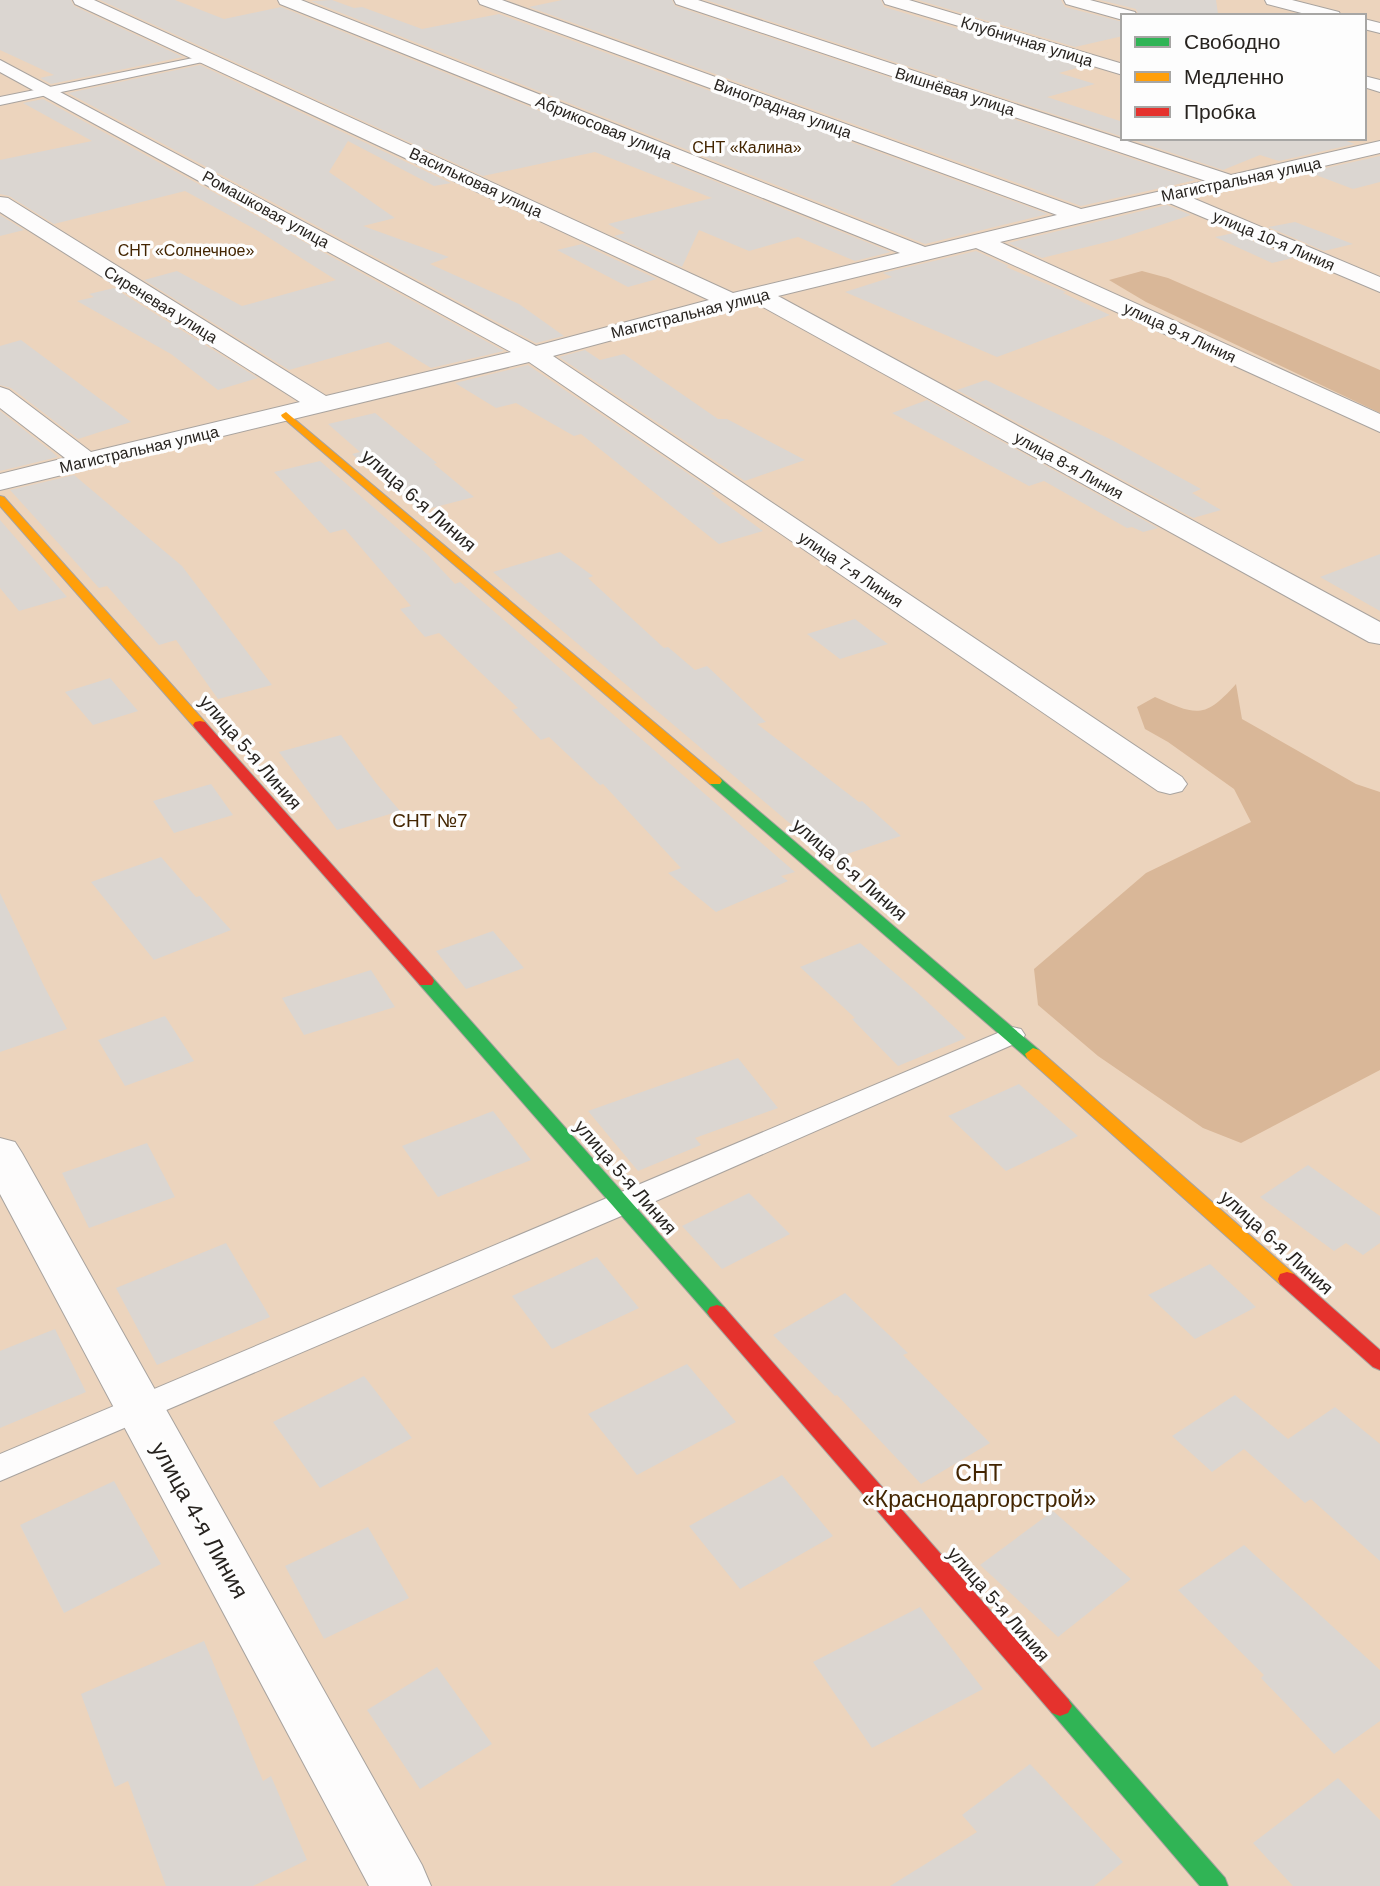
<svg xmlns="http://www.w3.org/2000/svg" width="1380" height="1886" font-family="Helvetica,sans-serif">
<style>
.green{fill:#ecd4bd;fill-rule:evenodd}
.water{fill:#d9b798}
.building{fill:#dbd6d1}
.lines{fill:none;stroke-linecap:round;stroke-linejoin:round}
.lane-casing{stroke:#a8a39f;stroke-width:2}
.street-casing{stroke:#a8a39f;stroke-width:2}
.fast-casing{stroke:#a8a39f;stroke-width:2}
.slow-casing{stroke:#a8a39f;stroke-width:2}
.jam-casing{stroke:#a8a39f;stroke-width:2}
.lane{fill:#fdfcfc;fill-rule:evenodd}
.street{fill:#fdfcfc;fill-rule:evenodd}
.fast{fill:#30b455;fill-rule:evenodd}
.slow{fill:#ff9f0a;fill-rule:evenodd}
.jam{fill:#e5322d;fill-rule:evenodd}
.labels{text-anchor:middle;stroke-width:7;stroke-linejoin:round;paint-order:stroke}
.far-street-label{font-size:16px;fill:#27231f;stroke:#fdfdfd}
.far-park-label{font-size:16px;fill:#432501;stroke:#fdfdfd}
.street-label{font-size:19px;fill:#27231f;stroke:#fdfdfd}
.park-label{font-size:19px;fill:#432501;stroke:#fdfdfd}
.near-park-label{font-size:23px;fill:#432501;stroke:#fdfdfd}
.near-street-label{font-size:23px;fill:#27231f;stroke:#fdfdfd}
</style>
<rect width="100%" height="100%" fill="#f4eee9"/>
<!-- green -->
<path class="green" d="M 0,0 L 1380,0 L 1380,1886 L 0,1886 ZM 1123,16 L 1364,16 L 1364,138 L 1123,138 Z"/>
<!-- water -->
<path class="water" d="M 1142,271 L 1168,278 L 1380,370 L 1380,413 L 1146,302 L 1109,280 Z
M 1236,684 L 1242,719 L 1356,784 L 1380,792 L 1380,1070 L 1241,1143 L 1203,1128 L 1098,1056 L 1038,1005 L 1034,969 L 1146,873 L 1251,822 L 1234,789 L 1168,742 L 1145,729 L 1137,707 L 1155,697 C 1196,715 1204,720 1236,684 Z"/>
<!-- building -->
<path class="building" d="M 0,0 L 71,0 L 74,6 L 183,57 L 51,84 L 40,78 L 54,75 L 0,50 Z
M 100,0 L 175,0 L 224,19 L 281,7 L 891,252 L 855,261 L 798,237 L 749,251 L 699,230 L 682,267 L 614,236 L 625,233 L 608,224 L 712,198 L 595,152 L 483,176 Z
M 332,0 L 354,8 L 362,7 L 422,29 L 499,14 L 1048,214 L 925,244 L 311,1 Z
M 562,0 L 672,0 L 675,6 L 1196,180 L 1081,206 L 529,7 Z
M 706,0 L 881,0 L 884,7 L 1084,66 L 1059,73 L 1095,84 L 1047,97 L 1123,122 L 1123,137 Z
M 918,0 L 1061,0 L 1065,7 L 1123,22 L 1123,36 L 1075,47 Z
M 1100,0 L 1216,0 L 1218,14 L 1139,16 L 1136,9 Z
M 200,65 L 451,183 L 434,186 L 348,141 L 329,172 L 395,218 L 363,226 L 449,257 L 430,264 L 519,304 L 564,336 L 536,343 L 68,93 Z
M 43,99 L 504,351 L 431,368 L 388,342 L 289,370 L 144,280 L 177,271 L 242,306 L 336,280 L 260,232 L 185,191 L 54,224 L 9,196 L 0,194 L 0,160 L 92,141 L 23,103 Z
M 1127,138 L 1338,138 L 1355,144 L 1279,161 L 1260,155 L 1223,170 Z
M 1380,156 L 1380,182 L 1353,189 L 1308,172 Z
M 1167,205 L 1191,215 L 1115,240 L 1042,258 L 1008,243 Z
M 0,215 L 24,230 L 0,236 Z
M 1295,222 L 1353,244 L 1324,251 L 1268,227 Z
M 1234,233 L 1293,258 L 1272,263 L 1215,237 Z
M 582,244 L 657,279 L 628,287 L 557,250 Z
M 976,251 L 1009,266 L 1006,267 L 1066,292 L 1063,293 L 1110,315 L 997,357 L 845,292 L 892,277 L 883,273 Z
M 114,288 L 258,378 L 218,390 L 171,354 L 77,301 L 94,297 L 89,294 Z
M 21,340 L 131,422 L 78,439 L 11,388 L 0,385 L 0,346 Z
M 585,350 L 600,360 L 624,354 L 718,419 L 727,419 L 805,460 L 745,481 L 559,357 Z
M 528,365 L 715,492 L 711,493 L 763,531 L 719,544 L 581,434 L 574,436 L 516,403 L 496,408 L 455,383 Z
M 986,380 L 1112,440 L 1201,489 L 1192,493 L 1221,510 L 1193,518 L 957,390 Z
M 927,400 L 1158,528 L 1143,532 L 1132,527 L 1127,528 L 1044,481 L 1029,486 L 892,413 Z
M 0,411 L 51,451 L 58,457 L 0,471 Z
M 375,413 L 437,463 L 434,464 L 474,497 L 420,511 L 352,454 L 360,452 L 328,424 Z
M 320,461 L 427,554 L 455,584 L 460,582 L 795,872 L 781,876 L 788,881 L 716,912 L 668,873 L 681,868 L 603,784 L 600,785 L 549,737 L 541,740 L 512,710 L 518,708 L 439,633 L 425,637 L 400,609 L 411,606 L 345,529 L 330,533 L 274,472 Z
M 74,475 L 182,566 L 272,685 L 218,699 L 176,640 L 159,645 L 107,586 L 99,588 L 10,490 Z
M 0,520 L 67,597 L 19,611 L 0,588 Z
M 560,552 L 593,576 L 588,578 L 664,648 L 668,647 L 695,670 L 707,666 L 766,722 L 757,724 L 859,802 L 862,801 L 901,836 L 832,859 L 493,572 Z
M 1380,554 L 1380,611 L 1320,577 Z
M 855,619 L 888,644 L 840,659 L 807,634 Z
M 110,678 L 138,711 L 93,725 L 65,692 Z
M 341,735 L 376,783 L 400,811 L 337,830 L 279,752 Z
M 211,784 L 233,815 L 174,833 L 153,801 Z
M 161,857 L 196,897 L 200,896 L 231,930 L 154,960 L 91,882 Z
M 0,893 L 44,986 L 67,1029 L 0,1052 Z
M 493,931 L 524,968 L 466,989 L 436,951 Z
M 860,943 L 918,993 L 966,1038 L 898,1066 L 852,1019 L 855,1018 L 800,967 Z
M 371,970 L 395,1007 L 304,1035 L 282,998 Z
M 165,1016 L 194,1061 L 125,1086 L 98,1040 Z
M 738,1058 L 778,1108 L 695,1138 L 701,1145 L 638,1171 L 588,1111 Z
M 1019,1084 L 1078,1136 L 1006,1171 L 948,1116 Z
M 493,1111 L 531,1160 L 438,1197 L 402,1146 Z
M 147,1143 L 175,1197 L 89,1228 L 62,1173 Z
M 1308,1165 L 1380,1216 L 1380,1243 L 1363,1255 L 1346,1243 L 1334,1251 L 1260,1197 Z
M 749,1193 L 790,1234 L 722,1269 L 682,1226 Z
M 226,1243 L 270,1317 L 157,1365 L 116,1288 Z
M 597,1257 L 639,1308 L 552,1349 L 512,1296 Z
M 1210,1264 L 1256,1307 L 1195,1339 L 1148,1295 Z
M 845,1293 L 908,1353 L 903,1355 L 990,1443 L 921,1484 L 837,1395 L 835,1396 L 773,1335 Z
M 55,1329 L 86,1392 L 0,1428 L 0,1351 Z
M 687,1364 L 736,1422 L 637,1475 L 588,1414 Z
M 364,1376 L 412,1438 L 320,1488 L 273,1422 Z
M 1235,1395 L 1288,1439 L 1335,1407 L 1380,1444 L 1380,1561 L 1311,1499 L 1305,1503 L 1244,1449 L 1212,1472 L 1172,1436 Z
M 782,1475 L 833,1536 L 740,1589 L 689,1526 Z
M 114,1481 L 161,1564 L 64,1613 L 20,1525 Z
M 1053,1511 L 1131,1579 L 1058,1637 L 980,1565 Z
M 368,1527 L 409,1598 L 324,1639 L 285,1566 Z
M 1244,1545 L 1380,1670 L 1380,1721 L 1334,1754 L 1261,1678 L 1264,1675 L 1178,1590 Z
M 920,1607 L 983,1689 L 872,1748 L 813,1662 Z
M 204,1641 L 263,1781 L 271,1776 L 307,1860 L 253,1886 L 166,1886 L 128,1781 L 115,1787 L 81,1694 Z
M 437,1667 L 492,1744 L 420,1789 L 367,1710 Z
M 1030,1764 L 1123,1862 L 1094,1886 L 890,1886 L 977,1832 L 962,1815 Z
M 1338,1778 L 1380,1820 L 1380,1886 L 1293,1886 L 1253,1843 Z"/>
<g class="lines">
<defs>
<path id="lane" d="M 208,55 L 212,56 L 212,60 L 0,105 L 0,97 Z
M 1012,1027 L 1021,1029 L 1025,1035 L 1021,1041 L 633,1211 L 0,1481 L 0,1454 Z"/>
<path id="street" d="M 73,0 L 94,0 L 733,293 L 900,253 L 280,4 L 278,0 L 301,0 L 925,247 L 1057,215 L 480,4 L 478,0 L 502,0 L 1081,209 L 1206,181 L 676,4 L 674,0 L 698,0 L 1231,175 L 1380,141 L 1380,153 L 1190,197 L 1380,277 L 1380,292 L 1167,202 L 1000,242 L 1380,414 L 1380,432 L 976,248 L 778,296 L 1380,622 L 1380,644 L 1369,642 L 754,302 L 553,356 L 1182,777 L 1187,784 L 1182,791 L 1170,794 L 1158,791 L 529,362 L 0,490 L 0,474 L 65,458 L 0,408 L 0,387 L 9,390 L 91,452 L 300,402 L 0,212 L 0,197 L 8,198 L 326,396 L 511,352 L 0,72 L 0,60 L 536,346 L 709,300 L 75,4 Z
M 883,0 L 909,0 L 1123,64 L 1123,75 L 885,4 Z
M 1064,0 L 1090,0 L 1135,12 L 1137,16 L 1123,16 L 1123,20 L 1066,4 Z
M 1265,0 L 1292,0 L 1339,12 L 1341,16 L 1313,16 L 1267,4 Z
M 1364,19 L 1380,23 L 1380,33 L 1364,29 Z
M 1364,76 L 1380,80 L 1380,92 L 1364,87 Z
M 0,1138 L 15,1142 L 22,1153 L 422,1865 L 431,1886 L 369,1886 L 0,1194 Z"/>
<path id="fast" d="M 715,777 L 720,778 L 1039,1050 L 1041,1054 L 1039,1058 L 1027,1058 L 710,784 L 708,781 Z
M 426,976 L 432,977 L 724,1307 L 727,1312 L 724,1317 L 717,1319 L 710,1317 L 420,985 L 418,981 L 420,977 Z
M 1060,1696 L 1068,1699 L 1225,1878 L 1228,1886 L 1200,1886 L 1052,1713 L 1048,1706 L 1052,1699 Z"/>
<path id="slow" d="M 286,412 L 720,778 L 722,781 L 720,784 L 710,784 L 282,417 L 281,415 Z
M 0,496 L 4,497 L 205,722 L 207,725 L 205,728 L 195,728 L 0,506 Z
M 1033,1048 L 1039,1050 L 1294,1274 L 1296,1279 L 1294,1284 L 1287,1286 L 1280,1284 L 1027,1058 L 1025,1054 Z"/>
<path id="jam" d="M 200,721 L 205,722 L 432,977 L 434,981 L 432,985 L 420,985 L 195,728 L 193,725 L 195,722 Z
M 1287,1272 L 1294,1274 L 1380,1350 L 1380,1370 L 1373,1367 L 1280,1284 L 1278,1279 L 1280,1274 Z
M 717,1305 L 724,1307 L 1068,1699 L 1072,1706 L 1068,1713 L 1060,1716 L 1052,1713 L 710,1317 L 707,1312 L 710,1307 Z"/>
</defs>
<!-- lane casing -->
<use href="#lane" class="lane-casing"/>
<!-- street casing -->
<use href="#street" class="street-casing"/>
<!-- fast casing -->
<use href="#fast" class="fast-casing"/>
<!-- slow casing -->
<use href="#slow" class="slow-casing"/>
<!-- jam casing -->
<use href="#jam" class="jam-casing"/>
<!-- lane -->
<use href="#lane" class="lane"/>
<!-- street -->
<use href="#street" class="street"/>
<!-- fast -->
<use href="#fast" class="fast"/>
<!-- slow -->
<use href="#slow" class="slow"/>
<!-- jam -->
<use href="#jam" class="jam"/>
</g>
<g class="labels">
<!-- far-street labels -->
<g class="far-street-label">
<text transform="translate(1027 41) rotate(17)" y="6">Клубничная улица</text>
<text transform="translate(955 91) rotate(18)" y="6">Вишнёвая улица</text>
<text transform="translate(783 108) rotate(20)" y="6">Виноградная улица</text>
<text transform="translate(604 127) rotate(22)" y="6">Абрикосовая улица</text>
<text transform="translate(1241 179) rotate(-12)" y="6">Магистральная улица</text>
<text transform="translate(476 182) rotate(25)" y="6">Васильковая улица</text>
<text transform="translate(266 209) rotate(29)" y="6">Ромашковая улица</text>
<text transform="translate(1274 240) rotate(23)" y="6">улица 10-я Линия</text>
<text transform="translate(161 304) rotate(32)" y="6">Сиреневая улица</text>
<text transform="translate(690 313) rotate(-14)" y="6">Магистральная улица</text>
<text transform="translate(1180 332) rotate(25)" y="6">улица 9-я Линия</text>
<text transform="translate(139 449) rotate(-13)" y="6">Магистральная улица</text>
<text transform="translate(1069 465) rotate(29)" y="6">улица 8-я Линия</text>
<text transform="translate(851 569) rotate(34)" y="6">улица 7-я Линия</text>
</g>
<!-- far-park labels -->
<g class="far-park-label">
<text x="747" y="153">СНТ «Калина»</text>
<text x="186" y="256">СНТ «Солнечное»</text>
</g>
<!-- street labels -->
<g class="street-label">
<text transform="translate(419 500) rotate(41)" y="7">улица 6-я Линия</text>
<text transform="translate(251 752) rotate(49)" y="7">улица 5-я Линия</text>
<text transform="translate(850 869) rotate(41)" y="7">улица 6-я Линия</text>
<text transform="translate(626 1177) rotate(49)" y="7">улица 5-я Линия</text>
<text transform="translate(1277 1242) rotate(42)" y="7">улица 6-я Линия</text>
<text transform="translate(999 1604) rotate(49)" y="7">улица 5-я Линия</text>
</g>
<!-- park labels -->
<g class="park-label">
<text x="430" y="827">СНТ №7</text>
</g>
<!-- near-park labels -->
<g class="near-park-label">
<text x="979" y="1481">СНТ<tspan x="979" dy="26">«Краснодаргорстрой»</tspan></text>
</g>
<!-- near-street labels -->
<g class="near-street-label">
<text transform="translate(200 1520) rotate(61)" y="8">улица 4-я Линия</text>
</g>
</g>
<!-- legend -->
<rect x="1121" y="14" width="245" height="126" fill="#fdfdfd" stroke="#a7a6a4" stroke-width="2"/>
<rect x="1135" y="37" width="35" height="10" fill="#30b455" stroke="#a7a6a4" stroke-width="2"/>
<text x="1184" y="49" font-size="21" fill="#27231f">Свободно</text>
<rect x="1135" y="72" width="35" height="10" fill="#ff9f0a" stroke="#a7a6a4" stroke-width="2"/>
<text x="1184" y="84" font-size="21" fill="#27231f">Медленно</text>
<rect x="1135" y="107" width="35" height="10" fill="#e5322d" stroke="#a7a6a4" stroke-width="2"/>
<text x="1184" y="119" font-size="21" fill="#27231f">Пробка</text>
</svg>
